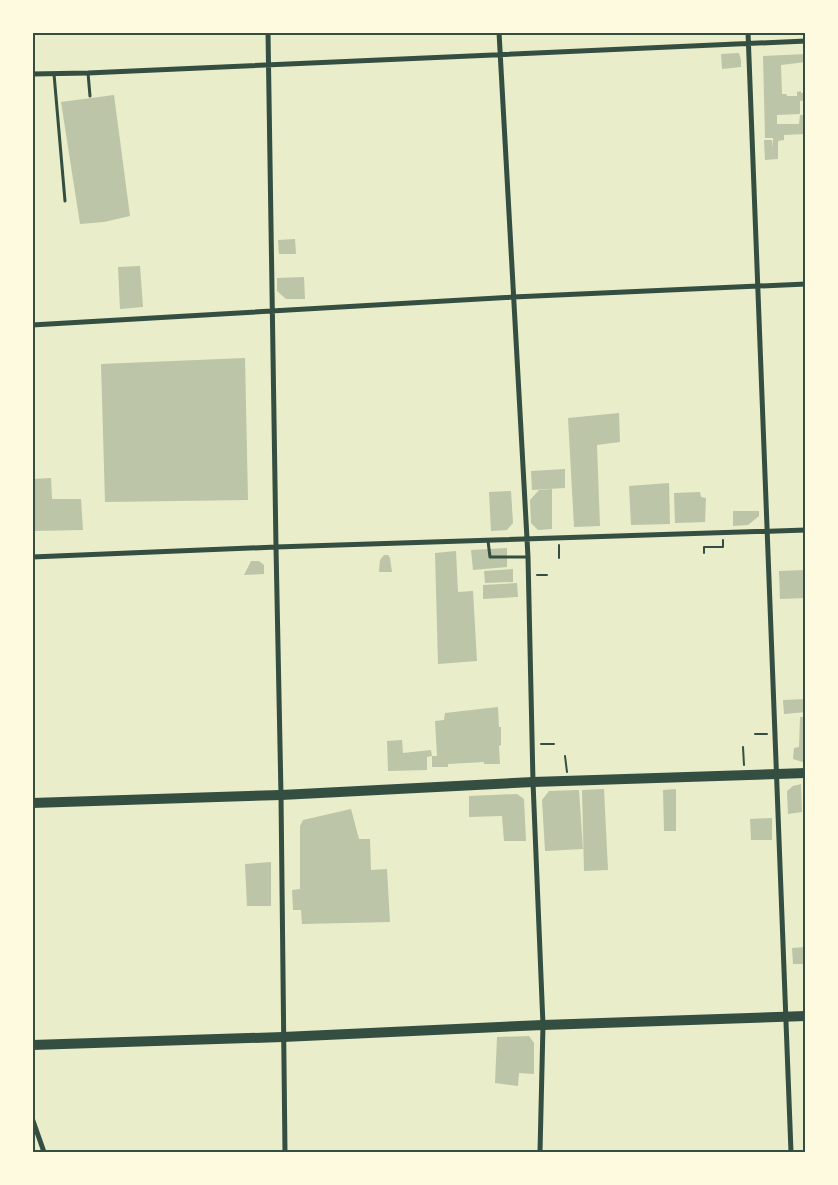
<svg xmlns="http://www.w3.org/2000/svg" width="838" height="1185" font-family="'Alegreya Sans',sans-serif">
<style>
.building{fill:#bcc5a7}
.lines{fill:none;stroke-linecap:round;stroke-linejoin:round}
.path{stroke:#344e41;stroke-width:2}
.service{stroke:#344e41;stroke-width:3}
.minor{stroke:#344e41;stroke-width:5}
.secondary{stroke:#344e41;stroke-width:10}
.neatline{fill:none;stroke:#344e41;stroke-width:2}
</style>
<rect width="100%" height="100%" fill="#e9edc9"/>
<!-- building -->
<path class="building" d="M 739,53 L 741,60 L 741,67 L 722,69 L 721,54 Z
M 806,54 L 806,62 L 781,65 L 782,94 L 786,94 L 787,96 L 797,96 L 797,92 L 801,91 L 801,93 L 806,93 L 806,100 L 800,101 L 800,114 L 777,115 L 777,124 L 799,124 L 800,115 L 806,115 L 806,134 L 784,135 L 784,140 L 778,141 L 778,159 L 765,160 L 764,140 L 772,140 L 773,148 L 773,138 L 765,138 L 763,56 Z
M 114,95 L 130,216 L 104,222 L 80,224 L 61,102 Z
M 295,239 L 296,254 L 279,254 L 278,240 Z
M 140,266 L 143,307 L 120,309 L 118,267 Z
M 304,277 L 305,299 L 286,299 L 277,291 L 277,278 Z
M 245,358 L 248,500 L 105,502 L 101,364 Z
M 619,413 L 620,442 L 597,445 L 600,526 L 574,527 L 568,418 Z
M 565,469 L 565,488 L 532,490 L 531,471 Z
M 51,478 L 52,499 L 81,499 L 83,530 L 32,531 L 32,479 Z
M 669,483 L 670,524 L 631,525 L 629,486 Z
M 552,489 L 552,529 L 538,530 L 531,523 L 530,500 L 539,490 Z
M 511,491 L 513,523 L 507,530 L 491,531 L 489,492 Z
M 700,492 L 701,497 L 706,498 L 705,522 L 675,523 L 674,493 Z
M 733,511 L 759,511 L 759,516 L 748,525 L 733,526 Z
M 507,548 L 507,567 L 473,570 L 471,550 Z
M 456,551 L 458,592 L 473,591 L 477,661 L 438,664 L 435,553 Z
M 384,555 L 388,555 L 390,558 L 392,572 L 379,572 L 380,560 Z
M 251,561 L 259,561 L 264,565 L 264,574 L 244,575 Z
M 513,569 L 513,582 L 485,583 L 484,571 Z
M 806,570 L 806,598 L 780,599 L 779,571 Z
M 517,583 L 518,597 L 483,599 L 483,585 Z
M 806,699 L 806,712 L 784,714 L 783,700 Z
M 498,707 L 499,727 L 501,727 L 501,745 L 499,746 L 500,764 L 484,764 L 484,762 L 448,764 L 448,767 L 432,767 L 432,756 L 437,756 L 435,721 L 444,720 L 445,713 Z
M 800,717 L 806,717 L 806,763 L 793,759 L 794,748 L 799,747 Z
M 402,740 L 403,753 L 431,750 L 432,756 L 427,757 L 427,770 L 388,771 L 387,741 Z
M 801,784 L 802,812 L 788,814 L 787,791 L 793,786 Z
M 604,789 L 608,870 L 584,871 L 582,790 Z
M 676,789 L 676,831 L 664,831 L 663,790 Z
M 579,790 L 583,849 L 545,851 L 542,800 L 549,791 Z
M 517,794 L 524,799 L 526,841 L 504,841 L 502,816 L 469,817 L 469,796 Z
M 351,809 L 359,839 L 370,839 L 371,870 L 387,869 L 390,922 L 302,924 L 301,910 L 293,910 L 292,890 L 300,889 L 300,826 L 303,820 Z
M 772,818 L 772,840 L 751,840 L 750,819 Z
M 271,862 L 271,906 L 247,906 L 245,864 Z
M 806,947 L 806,964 L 793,964 L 792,948 Z
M 529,1036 L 534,1043 L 534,1074 L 519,1073 L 518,1086 L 495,1083 L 497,1037 Z"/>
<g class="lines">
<!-- path -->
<path class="path" d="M 559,545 L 559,558
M 704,553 L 704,547 L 723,547 L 723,540
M 537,575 L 547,575
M 755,734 L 767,734
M 541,744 L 554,744
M 743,747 L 744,765
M 565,756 L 567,772"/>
<!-- service -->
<path class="service" d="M 88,73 L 90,96
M 54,74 L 65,201
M 488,541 L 490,557 L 528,557"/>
<!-- minor -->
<path class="minor" d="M 268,32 L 276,547 L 281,795 L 285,1152
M 499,32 L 528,557 L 533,782 L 543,1025 L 540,1152
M 748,32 L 791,1152
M 32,74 L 88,73 L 806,41
M 32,325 L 513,297 L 806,284
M 32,557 L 276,547 L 806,530
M 32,1118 L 44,1152"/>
<!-- secondary -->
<path class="secondary" d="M 32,803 L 281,795 L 533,782 L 806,773
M 32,1045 L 283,1037 L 543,1025 L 806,1016"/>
</g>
<!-- border -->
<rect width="838" height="1185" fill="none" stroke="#fefae0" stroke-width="68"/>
<rect x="34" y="34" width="770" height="1117" class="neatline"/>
</svg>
